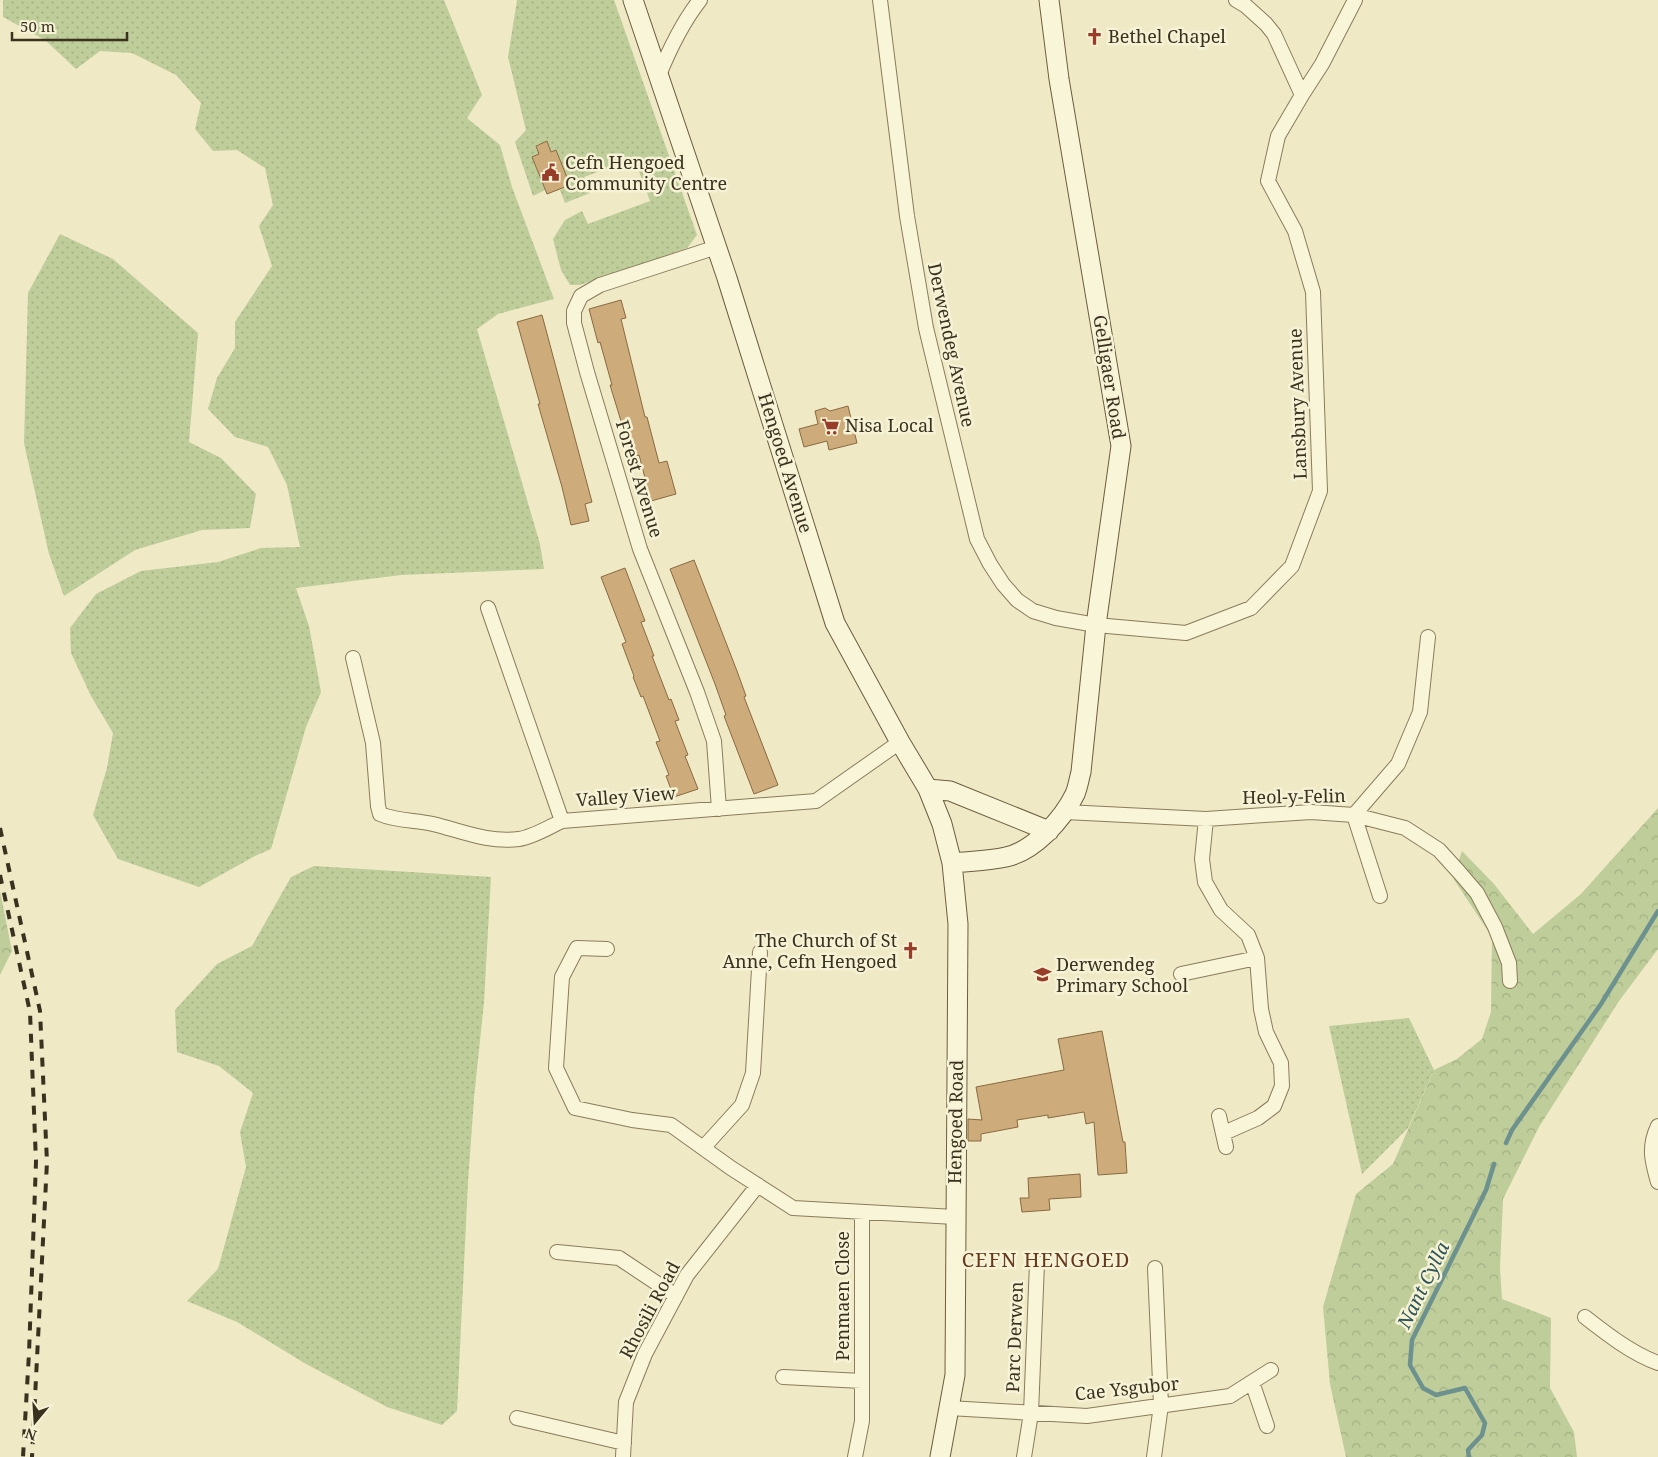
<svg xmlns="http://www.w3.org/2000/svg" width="1658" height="1457" font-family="'Noto Serif',serif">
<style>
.grass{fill:url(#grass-dots)}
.forest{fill:url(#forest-crowns)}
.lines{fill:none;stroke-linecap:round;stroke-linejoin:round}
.stream{stroke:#6d918e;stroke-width:4.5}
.building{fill:#cdab7b;stroke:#896a41}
.street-casing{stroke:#8a7c5b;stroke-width:16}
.secondary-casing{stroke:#6c5d3e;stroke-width:21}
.street{stroke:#f9f5d9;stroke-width:14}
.secondary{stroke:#f9f5d9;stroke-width:19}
.rail{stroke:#3a311f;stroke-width:4;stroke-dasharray:9 9;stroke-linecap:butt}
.labels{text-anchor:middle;stroke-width:5;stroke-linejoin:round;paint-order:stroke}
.poi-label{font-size:18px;fill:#3a311f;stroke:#f6f2d5;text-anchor:start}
.street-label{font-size:18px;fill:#3a311f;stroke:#f6f2d5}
.water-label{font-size:19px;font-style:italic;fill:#2e555a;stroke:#f6f2d5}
.quarter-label{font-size:20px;letter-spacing:1px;fill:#673a1e;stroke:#f6f2d5}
</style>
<defs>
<pattern id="grass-dots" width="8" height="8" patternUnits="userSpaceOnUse" patternTransform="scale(1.25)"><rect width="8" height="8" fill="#becd99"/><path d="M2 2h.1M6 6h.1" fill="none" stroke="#a4b083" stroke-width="1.8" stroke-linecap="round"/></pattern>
<pattern id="forest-crowns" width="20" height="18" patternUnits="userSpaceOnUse" patternTransform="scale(1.25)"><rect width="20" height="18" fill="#becd99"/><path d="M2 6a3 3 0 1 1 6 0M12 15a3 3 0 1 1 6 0" fill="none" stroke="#a4b083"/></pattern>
</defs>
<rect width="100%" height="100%" fill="#efe9c6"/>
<!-- grass -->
<path class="grass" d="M 3,0 L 444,0 L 482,95 L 467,118 L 500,145 L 512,187 L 554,299 L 498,314 L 477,329 L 540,544 L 544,569 L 401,575 L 296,588 L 309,626 L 321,692 L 306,727 L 271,849 L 255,856 L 199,887 L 118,859 L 93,815 L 107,768 L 113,733 L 91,696 L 71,653 L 70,628 L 96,594 L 141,571 L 218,562 L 261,548 L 300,547 L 287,485 L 268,447 L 235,437 L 208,409 L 217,378 L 235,348 L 235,322 L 272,266 L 259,226 L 273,205 L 265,168 L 237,150 L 213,151 L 195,129 L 201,103 L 176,75 L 132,53 L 100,51 L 76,69 L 45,40 L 3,17 Z
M 517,0 L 614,0 L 697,235 L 687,248 L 580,285 L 570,285 L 561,270 L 553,239 L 565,220 L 582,211 L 588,224 L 650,201 L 634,158 L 584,177 L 590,193 L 565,203 L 560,190 L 570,185 L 556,151 L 551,152 L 547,141 L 536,145 L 539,154 L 532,157 L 545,190 L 533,196 L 515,142 L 526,130 L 508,57 Z
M 60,234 L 113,259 L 198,333 L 189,442 L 221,458 L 256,494 L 250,528 L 202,530 L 135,550 L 64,596 L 49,554 L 24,443 L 28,293 Z
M 314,866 L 491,877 L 484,1002 L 474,1098 L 468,1182 L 457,1411 L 442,1425 L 387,1407 L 306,1364 L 237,1322 L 187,1301 L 218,1269 L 246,1167 L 240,1132 L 253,1093 L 219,1066 L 177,1052 L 175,1010 L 217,964 L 252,946 L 291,877 Z
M 1409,1018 L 1434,1070 L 1408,1128 L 1362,1174 L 1329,1026 Z"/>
<!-- forest -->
<path class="forest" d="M 1658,808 L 1658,949 L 1619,1001 L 1539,1127 L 1503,1199 L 1500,1269 L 1502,1299 L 1551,1318 L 1550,1388 L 1574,1432 L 1577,1457 L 1346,1457 L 1330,1384 L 1323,1307 L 1356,1194 L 1393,1164 L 1434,1070 L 1457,1059 L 1482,1039 L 1491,1012 L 1492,937 L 1453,878 L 1462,851 L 1494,884 L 1533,934 L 1581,894 Z
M 0,891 L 12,951 L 0,975 Z"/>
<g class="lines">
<!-- stream -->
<path class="stream" d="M 1506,1143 L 1512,1130 L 1601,1004 L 1658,911
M 1469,1457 L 1468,1450 L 1482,1435 L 1485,1423 L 1465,1388 L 1436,1395 L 1423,1388 L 1410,1365 L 1412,1340 L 1486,1190 L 1494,1164"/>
</g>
<!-- building -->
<path class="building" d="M 547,141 L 551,152 L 556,150 L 570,185 L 547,194 L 532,157 L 539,154 L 536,146 Z
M 621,300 L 626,318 L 621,319 L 645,417 L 647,417 L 659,463 L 667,461 L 676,494 L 651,501 L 639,455 L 632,457 L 610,385 L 612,385 L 600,342 L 598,343 L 589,309 Z
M 542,315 L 592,502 L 585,504 L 589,521 L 571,525 L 562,487 L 538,404 L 540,404 L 517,322 Z
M 848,406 L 857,443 L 829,450 L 827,441 L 804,447 L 799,429 L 818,424 L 815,411 L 825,408 L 830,411 Z
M 694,560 L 737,671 L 746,696 L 744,697 L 778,785 L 754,794 L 724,716 L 726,715 L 715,684 L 670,569 Z
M 625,568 L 645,621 L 641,622 L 654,656 L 652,656 L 669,700 L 671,699 L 679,720 L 675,721 L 688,755 L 685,756 L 698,789 L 674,797 L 666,776 L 669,775 L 656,742 L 660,741 L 643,696 L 641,697 L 633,677 L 634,676 L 622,644 L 626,642 L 601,577 Z
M 1102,1031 L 1123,1142 L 1125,1142 L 1127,1173 L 1098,1175 L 1094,1122 L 1086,1124 L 1084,1112 L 1048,1118 L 1048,1115 L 1017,1120 L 1018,1127 L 981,1134 L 981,1141 L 968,1141 L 968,1119 L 982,1120 L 976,1087 L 1064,1070 L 1058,1039 Z
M 1080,1174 L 1081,1197 L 1049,1199 L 1050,1210 L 1022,1212 L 1020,1198 L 1029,1198 L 1028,1178 Z"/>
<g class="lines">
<defs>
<path id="street" d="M 880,0 L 907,216 L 926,328 L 977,539 L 990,564 L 1003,584 L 1017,600 L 1033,611 L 1056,618 L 1096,625 L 1186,633 L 1251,608 L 1292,566 L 1320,491 L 1313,292 L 1295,231 L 1268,181 L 1278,136 L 1302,95 L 1322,64 L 1355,0
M 1236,0 L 1246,6 L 1266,24 L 1274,34 L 1302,95
M 659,75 C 670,48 682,23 700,0
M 717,247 L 600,285 L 581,296 L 574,311 L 574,323 L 587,372 L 640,549 L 697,692 L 714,741 L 719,809
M 488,608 L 562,821 L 816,801 L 900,742
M 353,658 L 373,743 L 378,806 L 380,814 C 396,821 416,820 433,824 C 462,831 488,843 519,839 C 533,837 549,827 562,821
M 1065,812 L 1206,819 L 1311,812 L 1354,815 L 1398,764 L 1420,712 L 1428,637
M 1354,815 L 1405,828 L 1439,850 L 1459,872 L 1477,893 L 1495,927 L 1509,963 L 1510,981
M 1354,815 L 1380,896
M 1206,819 L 1202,859 L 1205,882 L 1221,910 L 1248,935 L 1257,958 L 1261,1009 L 1266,1032 L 1281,1063 L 1282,1086 L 1274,1106 L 1258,1118 L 1224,1133
M 607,949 L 577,948 L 562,977 L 556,1068 L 575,1108 L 632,1120 L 671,1125 L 731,1168 L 793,1208 L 955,1217
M 1181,974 L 1257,958
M 1219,1116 L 1226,1147
M 1658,1126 C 1648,1147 1652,1161 1658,1182
M 703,1148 L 742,1105 L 753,1073 L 760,952
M 557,1252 L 619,1258 L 676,1296
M 1585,1317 C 1607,1334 1631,1353 1658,1363
M 783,1377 L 862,1381
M 1252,1382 L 1267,1426
M 949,1408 L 1087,1416 L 1230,1396 L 1271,1370
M 517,1418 L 624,1443
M 623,1457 L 626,1402 L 645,1354 L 687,1275 L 758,1185
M 855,1457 L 862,1421 L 862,1212
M 1024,1457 L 1031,1413 L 1037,1263
M 1154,1457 L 1161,1405 L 1155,1268"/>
<path id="secondary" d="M 633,0 L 727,278 L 835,623 L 900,742 L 928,789 L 950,791 L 1049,831
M 928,789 L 942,824 L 952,863 L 958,924 L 955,1375 L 940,1457
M 952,863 C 970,861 989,861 1006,857 C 1034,851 1063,819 1075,794 C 1078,787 1079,779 1081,772 L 1096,625 L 1121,446 L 1059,79 L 1049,0"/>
</defs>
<!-- street casing -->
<use href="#street" class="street-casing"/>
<!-- secondary casing -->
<use href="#secondary" class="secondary-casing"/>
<!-- street -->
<use href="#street" class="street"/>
<!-- secondary -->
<use href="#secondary" class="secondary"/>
<!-- rail -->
<path class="rail" d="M 0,828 L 40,1011 L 47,1162 L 32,1457
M 0,875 L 30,1012 L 36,1162 L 29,1353 L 23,1457"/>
</g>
<!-- icons -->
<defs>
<symbol id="church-bare" viewBox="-9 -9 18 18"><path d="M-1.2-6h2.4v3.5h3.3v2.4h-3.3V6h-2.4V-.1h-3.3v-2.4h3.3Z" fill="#993d2b" stroke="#f6f2d5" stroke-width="2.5" paint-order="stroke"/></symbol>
<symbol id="civic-bare" viewBox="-9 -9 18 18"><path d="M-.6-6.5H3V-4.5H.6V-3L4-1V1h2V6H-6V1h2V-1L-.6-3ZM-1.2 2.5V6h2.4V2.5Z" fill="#993d2b" stroke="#f6f2d5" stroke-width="2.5" paint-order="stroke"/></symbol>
<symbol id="supermarket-bare" viewBox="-9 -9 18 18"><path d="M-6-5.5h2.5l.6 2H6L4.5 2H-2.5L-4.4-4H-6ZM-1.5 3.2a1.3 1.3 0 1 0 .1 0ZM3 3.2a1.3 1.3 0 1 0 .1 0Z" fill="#993d2b" stroke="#f6f2d5" stroke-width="2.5" paint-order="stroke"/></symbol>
<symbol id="school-bare" viewBox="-9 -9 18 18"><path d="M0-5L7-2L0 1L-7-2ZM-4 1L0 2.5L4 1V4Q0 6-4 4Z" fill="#993d2b" stroke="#f6f2d5" stroke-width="2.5" paint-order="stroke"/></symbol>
</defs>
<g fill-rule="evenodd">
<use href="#church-bare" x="1082" y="24" width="25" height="25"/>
<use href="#civic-bare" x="538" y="160" width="25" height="25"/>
<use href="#supermarket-bare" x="818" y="414" width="25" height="25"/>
<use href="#church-bare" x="898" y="938" width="25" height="25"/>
<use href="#school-bare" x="1030" y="962" width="25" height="25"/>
</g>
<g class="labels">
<!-- poi labels -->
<g class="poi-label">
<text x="1108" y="43">Bethel Chapel</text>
<text x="565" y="169">Cefn Hengoed<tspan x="565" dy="21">Community Centre</tspan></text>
<text x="845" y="432">Nisa Local</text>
<text x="897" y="947" text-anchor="end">The Church of St<tspan x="897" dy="21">Anne, Cefn Hengoed</tspan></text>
<text x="1056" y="971">Derwendeg<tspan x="1056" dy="21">Primary School</tspan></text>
</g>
<!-- street labels -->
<g class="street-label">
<text transform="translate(951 345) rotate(78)" y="6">Derwendeg Avenue</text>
<text transform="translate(1109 377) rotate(81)" y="6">Gelligaer Road</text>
<text transform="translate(1298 404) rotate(-92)" y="6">Lansbury Avenue</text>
<text transform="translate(785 463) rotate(73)" y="6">Hengoed Avenue</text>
<text transform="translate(639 479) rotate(73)" y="6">Forest Avenue</text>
<text transform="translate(626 797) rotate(-4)" y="6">Valley View</text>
<text transform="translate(1294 797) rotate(-1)" y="6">Heol-y-Felin</text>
<text transform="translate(956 1122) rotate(-89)" y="6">Hengoed Road</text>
<text transform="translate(843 1296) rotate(-90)" y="6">Penmaen Close</text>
<text transform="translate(650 1310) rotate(-62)" y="6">Rhosili Road</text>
<text transform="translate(1015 1337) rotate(-88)" y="6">Parc Derwen</text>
<text transform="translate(1127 1389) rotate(-6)" y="6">Cae Ysgubor</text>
</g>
<!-- water labels -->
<g class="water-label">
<text transform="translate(1423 1285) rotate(-64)" y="7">Nant Cylla</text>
</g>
<!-- quarter labels -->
<g class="quarter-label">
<text x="1046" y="1267">CEFN HENGOED</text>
</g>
</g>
<!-- north arrow -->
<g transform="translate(35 1422) rotate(198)" stroke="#f6f2d5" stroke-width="4" paint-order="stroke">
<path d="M0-4L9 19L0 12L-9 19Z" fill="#3a311f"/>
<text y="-8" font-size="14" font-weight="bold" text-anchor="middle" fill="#3a311f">N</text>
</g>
<!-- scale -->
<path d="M12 32v8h115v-8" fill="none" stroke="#3a311f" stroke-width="2.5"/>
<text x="20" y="32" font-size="15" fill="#3a311f" stroke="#f6f2d5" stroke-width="4" paint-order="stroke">50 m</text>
</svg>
